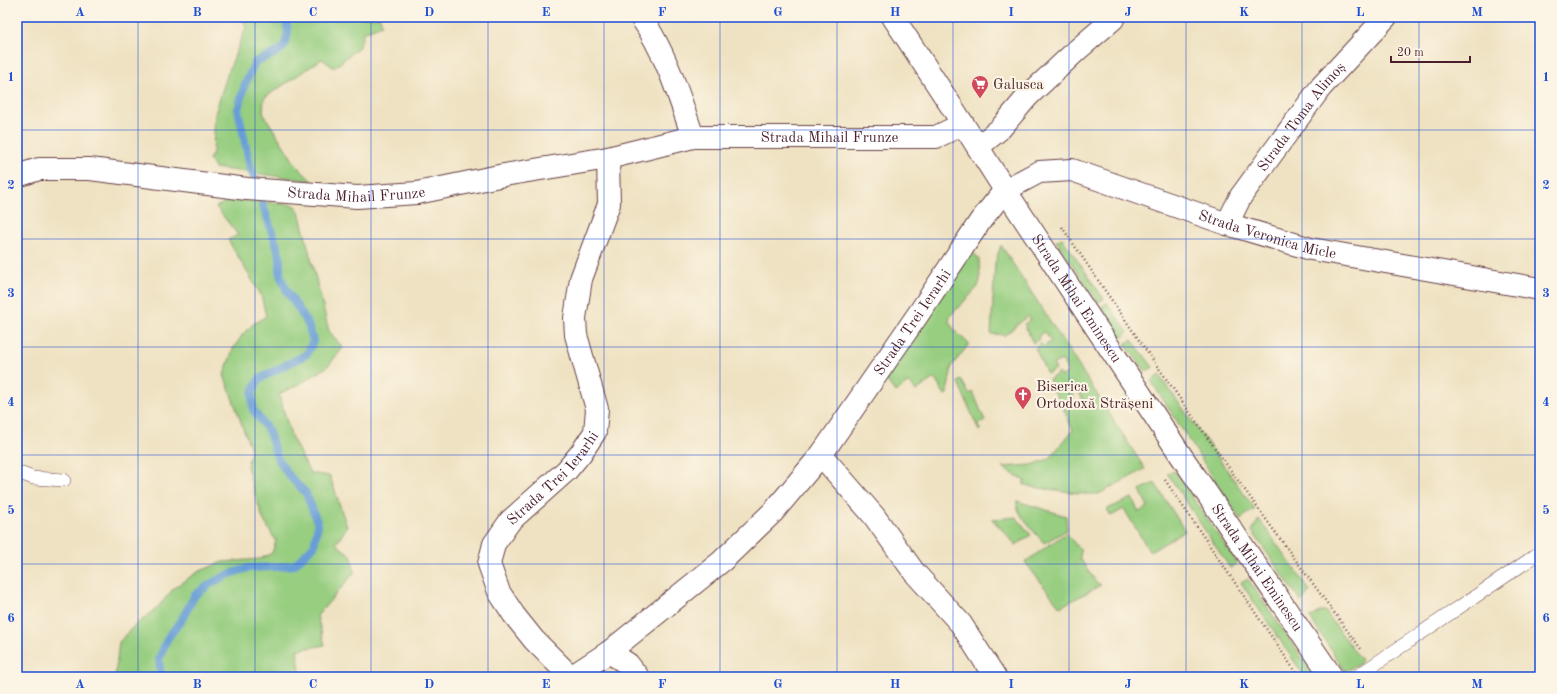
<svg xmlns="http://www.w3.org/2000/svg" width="1557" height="694" font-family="'Old Standard TT',serif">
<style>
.green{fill:#97ce80;stroke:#707656}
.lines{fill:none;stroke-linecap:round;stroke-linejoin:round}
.stream{stroke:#679ed5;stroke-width:8}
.lane-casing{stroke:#633c42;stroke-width:14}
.street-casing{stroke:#633c42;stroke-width:24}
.secondary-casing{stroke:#633c42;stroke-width:24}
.path{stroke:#633c42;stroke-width:2.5;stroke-dasharray:1 3;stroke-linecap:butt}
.lane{stroke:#fff;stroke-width:13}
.street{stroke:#fff;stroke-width:22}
.secondary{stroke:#fff;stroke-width:22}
.grid{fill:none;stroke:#1d4ed8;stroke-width:1;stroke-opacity:0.55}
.labels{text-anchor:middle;stroke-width:4;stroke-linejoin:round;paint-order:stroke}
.poi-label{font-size:15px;fill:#4a1f2b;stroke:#fcf5e5;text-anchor:start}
.street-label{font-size:15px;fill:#4a1f2b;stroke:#fcf5e5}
.neatline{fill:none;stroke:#1d4ed8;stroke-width:1.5}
.grid-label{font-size:13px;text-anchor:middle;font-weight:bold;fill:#1d4ed8}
</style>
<rect width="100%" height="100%" fill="#fcf5e5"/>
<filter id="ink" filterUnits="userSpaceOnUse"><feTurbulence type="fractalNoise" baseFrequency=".025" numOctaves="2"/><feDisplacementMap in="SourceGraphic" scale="8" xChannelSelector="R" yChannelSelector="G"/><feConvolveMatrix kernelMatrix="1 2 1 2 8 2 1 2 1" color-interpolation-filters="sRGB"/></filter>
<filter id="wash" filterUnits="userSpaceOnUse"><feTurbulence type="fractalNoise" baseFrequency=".012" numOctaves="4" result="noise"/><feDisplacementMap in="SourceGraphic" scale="16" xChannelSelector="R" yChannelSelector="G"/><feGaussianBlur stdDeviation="0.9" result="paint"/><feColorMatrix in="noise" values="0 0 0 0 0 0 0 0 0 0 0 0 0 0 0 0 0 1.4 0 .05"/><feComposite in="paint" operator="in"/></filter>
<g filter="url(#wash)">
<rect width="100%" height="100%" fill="#efe2c2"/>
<!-- green -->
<path class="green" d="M 242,17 L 380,17 L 382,25 L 364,32 L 359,47 L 334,68 L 322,59 L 264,98 L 263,113 L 296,165 L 312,181 L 215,168 L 209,159 L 213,153 L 215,114 L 227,75 L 246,27 Z
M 231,199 L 294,205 L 299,211 L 329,331 L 343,348 L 327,367 L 300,384 L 279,394 L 291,436 L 310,473 L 330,476 L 347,527 L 336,544 L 352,556 L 354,573 L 317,616 L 325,645 L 297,650 L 301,677 L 115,677 L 119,642 L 134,626 L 157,608 L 175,587 L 198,572 L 222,562 L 260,559 L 272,553 L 276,541 L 263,519 L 252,484 L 247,466 L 251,450 L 224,375 L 233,349 L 243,334 L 252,325 L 266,316 L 261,295 L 228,240 L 238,235 L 216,207 Z
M 1062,238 L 1104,299 L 1098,302 L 1056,241 Z
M 1001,245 L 1145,469 L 1099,494 L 1085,494 L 1032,487 L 1023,484 L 1025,481 L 1002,467 L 1032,465 L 1049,459 L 1073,430 L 1063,408 L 1076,402 L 1078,407 L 1084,401 L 1077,390 L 1072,393 L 1074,397 L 1061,404 L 1049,380 L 1058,373 L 1061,377 L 1068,372 L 1062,360 L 1053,364 L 1056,369 L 1047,374 L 1035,348 L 1040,343 L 1044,347 L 1051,341 L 1045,332 L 1038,336 L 1039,339 L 1033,343 L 1024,324 L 1030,320 L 1028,316 L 1005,335 L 991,334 L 995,263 Z
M 970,253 L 976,255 L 979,260 L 980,280 L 978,287 L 950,316 L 949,322 L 956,332 L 969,344 L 952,366 L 947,394 L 945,395 L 934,378 L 916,391 L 909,382 L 895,392 L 884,377 Z
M 1107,303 L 1128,332 L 1122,338 L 1101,307 Z
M 1132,340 L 1153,367 L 1146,372 L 1125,344 Z
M 1159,375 L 1255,509 L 1240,519 L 1151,381 Z
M 961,379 L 969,394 L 973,392 L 985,421 L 979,424 L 980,430 L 979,431 L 958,382 Z
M 1175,471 L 1237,563 L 1230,568 L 1167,473 Z
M 1155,483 L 1185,531 L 1150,552 L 1124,509 L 1111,516 L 1107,509 L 1132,498 L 1139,512 L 1148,507 L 1140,490 Z
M 1017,501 L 1066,516 L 1067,530 L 1044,543 C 1036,533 1015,514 1017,501 Z
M 1016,517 L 1031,535 L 1016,545 L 992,519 Z
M 1259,519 L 1310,591 L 1301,602 L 1252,531 Z
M 1066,533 L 1081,551 L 1080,558 L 1096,582 L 1101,585 L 1060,607 L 1025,562 Z
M 1248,579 L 1315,677 L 1305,677 L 1241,583 Z
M 1321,611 L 1325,611 L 1361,660 L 1358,665 L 1345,671 L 1310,618 Z"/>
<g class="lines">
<!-- stream -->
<path class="stream" d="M 161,677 L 159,659 L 167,639 L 182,619 L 195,595 L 210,584 L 227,575 L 248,568 L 275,567 L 294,565 L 314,546 L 318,524 L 306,493 L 290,477 L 278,459 L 268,430 L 253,410 L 252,393 L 259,379 L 307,354 L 313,341 L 308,324 L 287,291 L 280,275 L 280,256 L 250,166 L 238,109 L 245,84 L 255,62 L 274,54 L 284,47 L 288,34 L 286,17"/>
</g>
</g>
<g filter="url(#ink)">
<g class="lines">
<defs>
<path id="lane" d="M 17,472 L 33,478 L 64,480
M 1356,677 L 1538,554"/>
<g id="street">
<path d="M 641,17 C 666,53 679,96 693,137"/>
<path d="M 978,147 L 1000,129 L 1028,96 L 1076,51 L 1113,19"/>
<path id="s1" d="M 17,176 L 39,169 L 90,169 L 247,189 L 357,197 L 417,193 L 504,175 L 608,158 L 693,137 L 936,137 L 963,124"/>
<path id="s2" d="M 1227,224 L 1241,196 L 1321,87 L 1386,17"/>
<path d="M 821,455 L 874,516 L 914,572 L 961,624 L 995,677"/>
<path d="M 609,652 L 628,664 L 638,677"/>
<path id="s3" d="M 571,677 L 609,652 L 722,561 L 774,511 L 821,455 L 919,313 L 981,220 L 1005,190 L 1039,172 L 1072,170 L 1227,224 L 1311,249 L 1540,289"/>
<path id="s4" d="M 571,677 L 534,640 L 514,615 L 499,592 L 489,564 L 494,544 L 510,521 L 567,470 L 581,453 L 595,432 L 597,409 L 576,335 L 575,318 L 581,279 L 609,204 L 608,158"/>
</g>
<g id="secondary">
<path id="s5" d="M 893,17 L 963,124 L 1005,190 L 1182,457 L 1332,677"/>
</g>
</defs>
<!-- lane casing -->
<use href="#lane" class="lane-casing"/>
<!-- street casing -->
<use href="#street" class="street-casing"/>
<!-- secondary casing -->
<use href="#secondary" class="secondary-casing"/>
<!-- path -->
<path class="path" d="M 1062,227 C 1158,370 1258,510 1361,649
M 1165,480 L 1299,677"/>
<!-- lane -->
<use href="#lane" class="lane"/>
<!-- street -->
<use href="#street" class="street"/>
<!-- secondary -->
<use href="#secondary" class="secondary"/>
</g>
</g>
<!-- grid -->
<path class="grid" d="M 138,17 L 138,677M 255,17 L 255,677M 371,17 L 371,677M 488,17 L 488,677M 604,17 L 604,677M 720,17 L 720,677M 837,17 L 837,677M 953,17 L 953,677M 1069,17 L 1069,677M 1186,17 L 1186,677M 1302,17 L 1302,677M 1419,17 L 1419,677M 17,130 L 1540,130M 17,239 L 1540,239M 17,347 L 1540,347M 17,455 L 1540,455M 17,564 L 1540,564"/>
<!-- icons -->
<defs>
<symbol id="supermarket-pin" viewBox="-11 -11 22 30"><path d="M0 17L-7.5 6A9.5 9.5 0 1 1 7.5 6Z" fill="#d1495b" stroke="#fcf5e5"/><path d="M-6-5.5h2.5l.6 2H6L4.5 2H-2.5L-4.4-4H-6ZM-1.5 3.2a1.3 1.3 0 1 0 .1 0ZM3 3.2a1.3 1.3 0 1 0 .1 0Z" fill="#fff"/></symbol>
<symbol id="church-pin" viewBox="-11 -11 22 30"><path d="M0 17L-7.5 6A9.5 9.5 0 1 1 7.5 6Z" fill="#d1495b" stroke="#fcf5e5"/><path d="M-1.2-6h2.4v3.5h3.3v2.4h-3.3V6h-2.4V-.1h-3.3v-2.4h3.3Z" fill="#fff"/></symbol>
</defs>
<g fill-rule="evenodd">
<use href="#supermarket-pin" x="970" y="74" width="20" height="27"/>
<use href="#church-pin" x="1013" y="385" width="20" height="27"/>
</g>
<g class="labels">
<!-- poi labels -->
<g class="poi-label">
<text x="993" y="89">Galusca</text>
<text x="1036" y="391">Biserica<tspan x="1036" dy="17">Ortodoxă Strășeni</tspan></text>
</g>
<!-- street labels -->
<g class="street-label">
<text dy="5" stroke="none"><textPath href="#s2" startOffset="131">Strada Toma Alimoș</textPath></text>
<text dy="5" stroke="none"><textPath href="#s1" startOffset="821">Strada Mihail Frunze</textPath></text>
<text dy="5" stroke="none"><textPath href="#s1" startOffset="342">Strada Mihail Frunze</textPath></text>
<text dy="5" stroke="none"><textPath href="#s3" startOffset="936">Strada Veronica Micle</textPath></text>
<text dy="5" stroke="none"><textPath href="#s5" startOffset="336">Strada Mihai Eminescu</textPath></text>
<text dy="5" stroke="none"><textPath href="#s3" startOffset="497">Strada Trei Ierarhi</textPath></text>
<text dy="5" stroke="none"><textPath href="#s4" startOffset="251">Strada Trei Ierarhi</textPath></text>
<text dy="5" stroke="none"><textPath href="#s5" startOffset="660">Strada Mihai Eminescu</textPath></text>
</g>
</g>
<!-- margin -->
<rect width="1557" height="694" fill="none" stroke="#fcf5e5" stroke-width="44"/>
<!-- scale -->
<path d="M1391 56v6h79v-6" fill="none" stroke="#4a1f2b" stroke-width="2"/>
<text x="1397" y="56" font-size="12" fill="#4a1f2b" stroke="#fcf5e5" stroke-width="3" paint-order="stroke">20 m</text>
<rect x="22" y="22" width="1513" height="650" class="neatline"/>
<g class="grid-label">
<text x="80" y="16">A</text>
<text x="197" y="16">B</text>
<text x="313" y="16">C</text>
<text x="429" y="16">D</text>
<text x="546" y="16">E</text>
<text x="662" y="16">F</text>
<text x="778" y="16">G</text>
<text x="895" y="16">H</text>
<text x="1011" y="16">I</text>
<text x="1128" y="16">J</text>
<text x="1244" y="16">K</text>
<text x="1360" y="16">L</text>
<text x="1477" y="16">M</text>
<text x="11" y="81">1</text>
<text x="1546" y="81">1</text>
<text x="11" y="189">2</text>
<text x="1546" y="189">2</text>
<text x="11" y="297">3</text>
<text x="1546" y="297">3</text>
<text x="11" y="406">4</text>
<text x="1546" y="406">4</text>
<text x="11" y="514">5</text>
<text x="1546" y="514">5</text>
<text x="11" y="622">6</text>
<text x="1546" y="622">6</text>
<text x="80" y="688">A</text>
<text x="197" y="688">B</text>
<text x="313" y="688">C</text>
<text x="429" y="688">D</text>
<text x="546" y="688">E</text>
<text x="662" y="688">F</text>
<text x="778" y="688">G</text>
<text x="895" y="688">H</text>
<text x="1011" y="688">I</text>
<text x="1128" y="688">J</text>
<text x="1244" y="688">K</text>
<text x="1360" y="688">L</text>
<text x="1477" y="688">M</text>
</g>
</svg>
